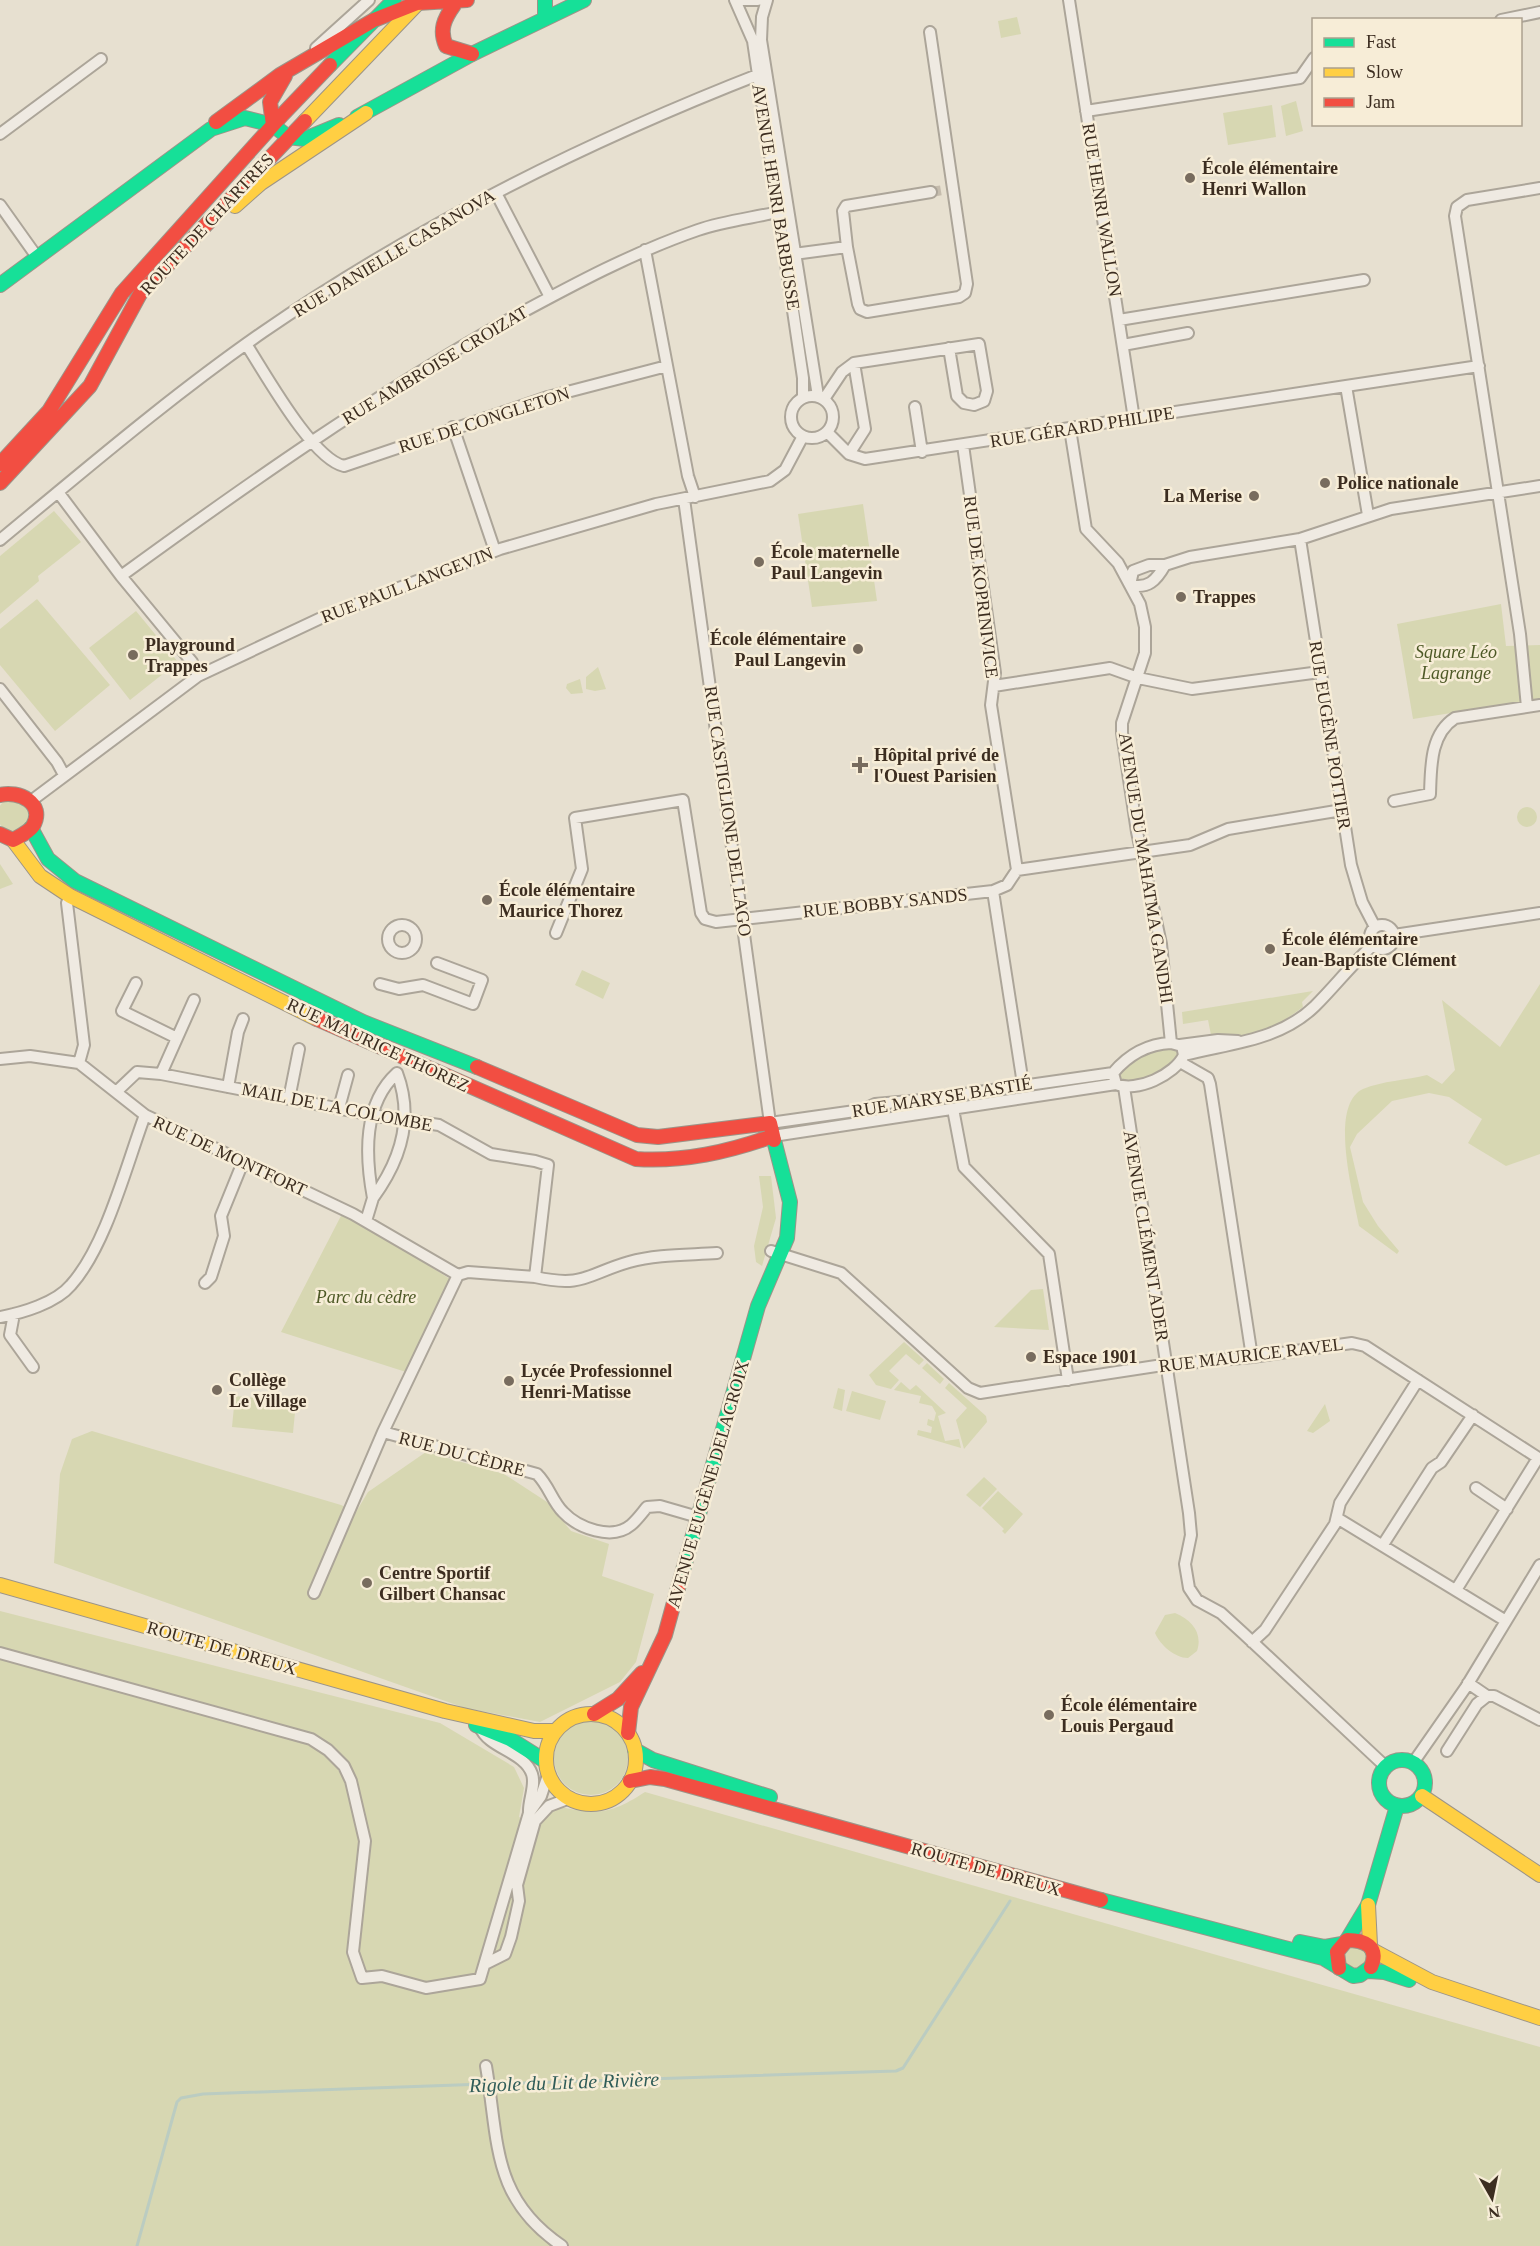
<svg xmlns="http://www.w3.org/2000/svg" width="1540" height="2246" font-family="'Times New Roman',serif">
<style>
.green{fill:#d7d7b2}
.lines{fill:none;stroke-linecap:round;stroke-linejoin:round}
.stream{stroke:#bbccc1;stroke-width:3}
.street-tunnel{stroke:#c5bcad;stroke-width:10;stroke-dasharray:10 5;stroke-linecap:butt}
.street-casing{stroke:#aca599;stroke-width:14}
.fast-casing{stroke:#9c9488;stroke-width:16}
.slow-casing{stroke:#9c9488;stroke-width:16}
.jam-casing{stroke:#9c9488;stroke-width:16}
.street{stroke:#efeae2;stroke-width:10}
.fast{stroke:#16e098;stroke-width:14}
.slow{stroke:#ffcf43;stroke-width:14}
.jam{stroke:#f24e42;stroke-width:14}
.poi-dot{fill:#786c5e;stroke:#f7edd7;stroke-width:2}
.labels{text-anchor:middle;stroke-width:5;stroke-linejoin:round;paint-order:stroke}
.poi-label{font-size:18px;font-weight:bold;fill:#3c2d20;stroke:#f7edd7;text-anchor:start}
.street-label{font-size:18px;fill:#3c2d20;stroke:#f7edd7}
.park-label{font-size:18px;font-style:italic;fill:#4d5926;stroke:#f7edd7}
.water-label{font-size:20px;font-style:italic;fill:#2f5c58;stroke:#f7edd7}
</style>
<rect width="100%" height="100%" fill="#e7e0d0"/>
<!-- green -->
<path class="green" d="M 1017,17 L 1021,34 L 1001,38 L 998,21 Z
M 1296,101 L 1303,131 L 1286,136 L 1281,106 Z
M 1272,105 L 1276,137 L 1228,145 L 1223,113 Z
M 863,504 L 877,601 L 812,607 L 798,514 Z
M 54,511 L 81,542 L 38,576 L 39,581 L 0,614 L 0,556 Z
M 37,599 L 110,685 L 55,731 L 0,665 L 0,629 Z
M 1501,604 L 1506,646 L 1540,645 L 1540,699 L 1413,719 L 1397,624 Z
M 136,611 L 178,662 L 130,700 L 89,648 Z
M 598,667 L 606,689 L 595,691 L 586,689 L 586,677 Z
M 580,679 L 583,693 L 571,694 L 566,688 L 567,684 Z
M-3 815a16 16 0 1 1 32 0a16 16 0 1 1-32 0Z
M1517 817a10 10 0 1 1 20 0a10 10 0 1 1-20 0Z
M 0,864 L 13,884 L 0,889 Z
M 582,970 L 610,983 L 603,999 L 575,985 Z
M 1540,984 L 1540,1154 L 1506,1166 L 1468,1143 L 1482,1119 L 1449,1097 L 1429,1093 L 1392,1101 L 1357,1134 L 1350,1147 L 1363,1202 L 1378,1226 L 1399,1251 L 1397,1254 L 1359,1226 C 1354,1197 1328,1105 1363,1089 C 1382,1081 1407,1080 1427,1075 L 1442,1084 L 1455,1070 L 1442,1000 L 1500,1047 Z
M 1313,991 L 1302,1002 L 1303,1007 C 1283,1022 1261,1037 1235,1038 C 1227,1038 1219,1035 1211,1035 L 1208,1020 L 1183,1024 L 1182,1012 Z
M 1167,1047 L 1176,1049 L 1178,1053 C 1174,1070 1136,1087 1120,1078 C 1122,1060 1151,1051 1167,1047 Z
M 759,1176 L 771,1176 L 776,1218 L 762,1266 L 756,1262 L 754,1246 L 763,1207 Z
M 343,1212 L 450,1279 L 406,1372 L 281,1332 Z
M 1043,1289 L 1049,1330 L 994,1327 L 1031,1290 Z
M 904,1342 L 924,1360 L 919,1365 L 906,1354 L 889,1371 L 899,1380 L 891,1389 L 876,1385 L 869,1375 Z
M 927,1363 L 944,1379 L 940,1384 L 922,1368 Z
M 901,1382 L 910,1390 L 916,1385 L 946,1413 L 938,1416 L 945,1441 L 959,1439 L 961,1448 L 917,1435 L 918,1430 L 931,1433 L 932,1427 L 927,1425 L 928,1419 L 934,1421 L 936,1413 L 932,1406 L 919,1403 L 921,1396 L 894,1390 Z
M 949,1383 L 986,1416 L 987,1422 L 964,1449 L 956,1420 L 967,1408 L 945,1388 Z
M 838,1388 L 845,1390 L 842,1411 L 833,1408 Z
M 852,1391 L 886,1401 L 880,1420 L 846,1411 Z
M 235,1396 L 296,1402 L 293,1433 L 232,1427 Z
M 1325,1404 L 1330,1421 L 1313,1433 L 1307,1431 Z
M 92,1431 L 341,1505 L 356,1512 L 368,1492 L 426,1452 L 504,1474 L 547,1502 L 571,1531 L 609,1544 L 602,1576 L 654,1594 L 636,1662 L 620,1682 L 540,1722 L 465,1708 L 54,1563 L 60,1474 L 72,1439 Z
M 984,1477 L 997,1489 L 980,1507 L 966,1495 Z
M 998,1491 L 1023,1514 L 1005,1534 L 1002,1531 L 1004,1529 L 982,1508 Z
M 0,1611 L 440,1723 L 514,1767 L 524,1788 L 519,1817 L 536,1826 L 555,1806 C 597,1814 608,1816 645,1792 L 1540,2047 L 1540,2246 L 0,2246 Z
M 1175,1613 C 1192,1620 1203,1633 1197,1651 L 1188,1658 C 1175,1658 1160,1645 1155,1633 L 1165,1615 Z
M554 1758a37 37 0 1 1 74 0a37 37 0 1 1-74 0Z
M1344 1958a11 11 0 1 1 22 0a11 11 0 1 1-22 0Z"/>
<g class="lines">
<!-- stream -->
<path class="stream" d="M 492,2084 L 896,2071 L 903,2068 L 1010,1901
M 137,2246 L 177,2102 L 181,2098 L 203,2094 L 485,2084"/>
<!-- street-tunnel -->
<path class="street-tunnel" d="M 931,192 L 943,190"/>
<defs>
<path id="street" d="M 735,0 L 753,41 L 803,378 L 803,398
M 740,0 L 758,0
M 767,0 L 762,17 L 761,40 L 818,396
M 1069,0 L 1134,419
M 1501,20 L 1540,12
M 316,48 L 369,0
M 1086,111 L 1300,78 L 1314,58
M 0,134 L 101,59
M 496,193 L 550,297
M 0,205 L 37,257
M 847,247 L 843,211 L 846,206 L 931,192
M 645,250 L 688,476 L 695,497
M 794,254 L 847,247 L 858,304 L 860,309 L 867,312 L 959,297 L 965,293 L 967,284 L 930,32
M 1119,320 L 1364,280
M 246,344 C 265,373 312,459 344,466 L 548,397 L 667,366
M 1123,345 L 1188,333
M 1346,386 L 1479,366
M791 417a21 21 0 1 1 42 0a21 21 0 1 1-42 0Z
M 824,399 L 842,372 L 854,363 L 979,344 L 987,391 L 984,401 L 974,405 L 964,403 L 957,396 L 949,348
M 915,407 L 922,452
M 453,427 L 495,551
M 1070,429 L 1086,529 L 1118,563 L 1140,604 L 1145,627 L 1145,653 L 1122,723 L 1122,733 L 1137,832 L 1161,944 L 1171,1043
M 827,432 L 849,454 L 865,459 L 1346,386 L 1368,515
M 963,445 L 995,673 L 991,705 L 1017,870
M 849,454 L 865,429 L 854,363
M 58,492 L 121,576 L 192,662 L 198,676
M 684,499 L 770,1123 L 862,1110 L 875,1104 L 922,1100 L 1113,1073
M 1300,539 L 1351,865 L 1362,902 L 1375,927
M 0,540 C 86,469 171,396 263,332 C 418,225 590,140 765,72
M 121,576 C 246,485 371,397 506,321 C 569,287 631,253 698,230 C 724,221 752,218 778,212
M 1130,585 L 1133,571 L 1149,565 L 1165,565 L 1190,557 L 1300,539 L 1391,509 L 1540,486
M 1130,585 C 1148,589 1156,581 1165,565
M 994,686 L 1110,668 L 1138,678 L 1192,689 L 1320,672
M 0,689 L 57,762 L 64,775
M 1527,707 L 1520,634 L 1455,216 L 1457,207 L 1467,200 L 1540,188
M 31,801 L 198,676 L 321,618 L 500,549 L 656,504 L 770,481 L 785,470 L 803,436
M 1394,801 L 1430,794 C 1431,767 1430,734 1455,718 L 1540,705
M 1017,870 L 1190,845 L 1228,829 L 1342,810
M 993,891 L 1023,1084
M 70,896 L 67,903 L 84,1045 L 79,1063
M388 939a14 14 0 1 1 28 0a14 14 0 1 1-28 0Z
M1370 937a12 12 0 1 1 24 0a12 12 0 1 1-24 0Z
M 556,933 L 582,869 L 575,818 L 683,800 L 701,913 L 705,919 L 716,922 L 993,891 L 1007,885 L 1017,870
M 1394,935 L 1540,913
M 136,983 L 122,1011 L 177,1038
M 380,984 L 399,989 L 423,985 L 473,1004 L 482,980 L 437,963
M 1171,1043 L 1182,1046 L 1184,1055 C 1175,1075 1136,1093 1116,1084 L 1113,1073 C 1129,1054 1147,1044 1171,1043 Z
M 1180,1045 L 1218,1040 L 1238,1041
M 1184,1055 C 1230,1043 1279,1041 1315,1006 C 1335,986 1352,964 1372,946
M 0,1059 L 30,1056 L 79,1063 L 145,1115 L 353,1214 L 458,1275
M 1180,1062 L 1208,1078 L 1210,1084 L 1252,1357
M 397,1073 C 414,1118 401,1160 373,1198 C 365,1155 363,1104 397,1073 Z
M 161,1074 L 194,1000
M 228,1087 L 238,1032 L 243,1019
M 1124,1087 L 1189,1513 L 1191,1535 L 1185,1564 L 1189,1588 L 1197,1600 L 1221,1613 L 1244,1634 L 1386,1767
M 117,1091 L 137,1072 L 161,1074 L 372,1115 L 439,1125 L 491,1154 L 535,1161 L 548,1165 L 535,1277 L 468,1272 L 458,1275
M 289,1099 L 299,1049
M 339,1108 L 348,1075
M 953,1109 L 964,1167 L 1049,1254 L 1068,1380
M 773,1136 L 1116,1084
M 366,1221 L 373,1198
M 771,1251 L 841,1273 L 968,1388 L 980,1393 L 1156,1366 L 1252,1357 L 1352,1343 L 1365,1346 L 1540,1459
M 458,1275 L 383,1432 L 537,1474 C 549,1486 552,1501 563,1512 C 578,1528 612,1541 631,1525 C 637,1520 642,1513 647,1507 L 660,1506 L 698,1517
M 535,1277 C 584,1288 587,1274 629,1262 C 657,1254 689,1255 717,1253
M 205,1283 L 211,1277 L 224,1236 L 221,1216 L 243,1162
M 14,1314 L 10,1335 L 33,1367
M 0,1317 C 22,1313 56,1303 71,1285 C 106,1246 126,1166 145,1115
M 1476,1488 L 1507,1509
M 1337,1518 L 1506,1621
M 1384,1543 L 1432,1468 L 1441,1462 L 1473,1415
M 1456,1590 L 1538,1458
M 314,1593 L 383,1432
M 1252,1642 L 1265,1630 L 1335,1524 L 1340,1503 L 1418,1380
M 0,1653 L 311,1739 L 328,1750 L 344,1766 L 351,1781 L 365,1841 L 353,1952 L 362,1978 L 382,1976 L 426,1988 L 480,1979 L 529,1813 L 541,1796 L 548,1775
M 1468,1683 L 1487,1696
M 480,1727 C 489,1749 524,1751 532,1774 C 536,1786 528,1801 529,1813
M 1447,1751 L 1477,1704 L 1487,1696 L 1494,1696 L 1540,1720
M 1413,1763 L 1466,1687 L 1540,1565
M 487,1963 L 505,1954 L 511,1937 L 519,1901 L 517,1885 L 535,1821 L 549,1806 L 570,1798
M 486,2066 C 499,2142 491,2198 562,2246"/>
<path id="fast" d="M 545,0 L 545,17
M 330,65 L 394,0
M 357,117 L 472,54 L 584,0
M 0,285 L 211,129 L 245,118 L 273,125 L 288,137 L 305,139 L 339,125
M 31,828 L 48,859 L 75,881 L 363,1022 L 477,1067
M 678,1588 L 758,1306 L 787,1238 L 790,1202 L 774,1140
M 476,1725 L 510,1739 L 545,1761
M 635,1750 L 653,1760 L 770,1797
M1379 1783a23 23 0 1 1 46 0a23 23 0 1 1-46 0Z
M 1101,1900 L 1323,1958 L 1353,1976 L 1360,1975 L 1371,1967
M 1347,1940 L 1368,1905 L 1397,1806
M 1300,1942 L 1325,1947 L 1342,1944
M 1368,1971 L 1384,1972 L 1409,1980"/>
<path id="slow" d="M 305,121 L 421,0
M 235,206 L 261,183 L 366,113
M 13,840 L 40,876 L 70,896 L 317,1019
M 0,1585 L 445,1711 L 534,1731 L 555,1731
M546 1759a45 45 0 1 1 90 0a45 45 0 1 1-90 0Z
M 1422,1796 L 1540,1875
M 1368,1905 L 1370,1945
M 1372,1950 L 1432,1982 L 1540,2018"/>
<path id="jam" d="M 454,5 C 444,19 439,30 446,46 L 472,54
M 216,122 L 280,75 L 374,20 L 417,3 L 467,0
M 273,125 L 270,102 L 285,76
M 0,464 L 49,411 L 122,293 L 282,115 L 330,65
M 0,483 L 90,386 L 140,294 L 305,121
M 0,795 C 18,790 46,803 33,826 C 29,832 20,836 13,840 L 0,834
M 317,1019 L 636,1159 C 684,1162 728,1152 773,1136
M 477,1067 L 637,1135 L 658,1137 L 770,1123 L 774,1140
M 594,1714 L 618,1699 L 642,1673
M 628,1733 L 631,1707 L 665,1635 L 678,1588
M 630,1781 L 650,1777 L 665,1779 L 1101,1900
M 1339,1968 L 1337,1952 L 1347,1940 C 1364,1940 1380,1946 1371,1967"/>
</defs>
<!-- street casing -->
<use href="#street" class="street-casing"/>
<!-- fast casing -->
<use href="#fast" class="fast-casing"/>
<!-- slow casing -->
<use href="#slow" class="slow-casing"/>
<!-- jam casing -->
<use href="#jam" class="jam-casing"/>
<!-- street -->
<use href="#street" class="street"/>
<!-- fast -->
<use href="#fast" class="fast"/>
<!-- slow -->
<use href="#slow" class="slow"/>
<!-- jam -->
<use href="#jam" class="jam"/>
</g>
<!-- markers -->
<g class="poi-dot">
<circle cx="1190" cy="178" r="6"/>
<circle cx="1325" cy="483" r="6"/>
<circle cx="1254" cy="496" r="6"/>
<circle cx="759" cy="562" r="6"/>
<circle cx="1181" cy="597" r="6"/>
<circle cx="858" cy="649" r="6"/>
<circle cx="133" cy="655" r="6"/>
<path d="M857 756h6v6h6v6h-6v6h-6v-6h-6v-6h6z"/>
<circle cx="487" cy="900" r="6"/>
<circle cx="1270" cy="949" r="6"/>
<circle cx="1031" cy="1357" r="6"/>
<circle cx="509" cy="1381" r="6"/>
<circle cx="217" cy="1390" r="6"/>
<circle cx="367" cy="1583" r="6"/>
<circle cx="1049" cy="1715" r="6"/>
</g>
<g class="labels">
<!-- poi labels -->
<g class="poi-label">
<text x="1202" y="174">École élémentaire<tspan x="1202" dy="21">Henri Wallon</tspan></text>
<text x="1337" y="489">Police nationale</text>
<text x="1242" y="502" text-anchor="end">La Merise</text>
<text x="771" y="558">École maternelle<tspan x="771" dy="21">Paul Langevin</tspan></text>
<text x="1193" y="603">Trappes</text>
<text x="846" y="645" text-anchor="end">École élémentaire<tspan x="846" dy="21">Paul Langevin</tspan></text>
<text x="145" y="651">Playground<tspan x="145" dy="21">Trappes</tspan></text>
<text x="874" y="761">Hôpital privé de<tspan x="874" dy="21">l'Ouest Parisien</tspan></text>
<text x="499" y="896">École élémentaire<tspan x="499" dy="21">Maurice Thorez</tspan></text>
<text x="1282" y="945">École élémentaire<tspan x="1282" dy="21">Jean-Baptiste Clément</tspan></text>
<text x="1043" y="1363">Espace 1901</text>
<text x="521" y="1377">Lycée Professionnel<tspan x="521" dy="21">Henri-Matisse</tspan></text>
<text x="229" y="1386">Collège<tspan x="229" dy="21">Le Village</tspan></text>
<text x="379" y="1579">Centre Sportif<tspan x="379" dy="21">Gilbert Chansac</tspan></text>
<text x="1061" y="1711">École élémentaire<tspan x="1061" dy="21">Louis Pergaud</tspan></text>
</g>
<!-- street labels -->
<g class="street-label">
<text transform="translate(776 197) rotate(81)" y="6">AVENUE HENRI BARBUSSE</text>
<text transform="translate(1102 210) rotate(81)" y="6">RUE HENRI WALLON</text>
<text transform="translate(207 224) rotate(-47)" y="6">ROUTE DE CHARTRES</text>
<text transform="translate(394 253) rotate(-31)" y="6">RUE DANIELLE CASANOVA</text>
<text transform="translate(435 365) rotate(-31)" y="6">RUE AMBROISE CROIZAT</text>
<text transform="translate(484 420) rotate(-18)" y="6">RUE DE CONGLETON</text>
<text transform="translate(1082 427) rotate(-9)" y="6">RUE GÉRARD PHILIPE</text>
<text transform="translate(407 585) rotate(-21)" y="6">RUE PAUL LANGEVIN</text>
<text transform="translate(981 587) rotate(83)" y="6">RUE DE KOPRINIVICE</text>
<text transform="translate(1330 735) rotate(81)" y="6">RUE EUGÈNE POTTIER</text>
<text transform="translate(728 811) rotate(82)" y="6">RUE CASTIGLIONE DEL LAGO</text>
<text transform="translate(1146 868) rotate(81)" y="6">AVENUE DU MAHATMA GANDHI</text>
<text transform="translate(885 903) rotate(-6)" y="6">RUE BOBBY SANDS</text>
<text transform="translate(378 1045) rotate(25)" y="6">RUE MAURICE THOREZ</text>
<text transform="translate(942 1097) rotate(-9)" y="6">RUE MARYSE BASTIÉ</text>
<text transform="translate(337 1107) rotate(11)" y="6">MAIL DE LA COLOMBE</text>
<text transform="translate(230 1156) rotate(25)" y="6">RUE DE MONTFORT</text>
<text transform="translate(1146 1236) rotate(81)" y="6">AVENUE CLÉMENT ADER</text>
<text transform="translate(1251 1355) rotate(-7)" y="6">RUE MAURICE RAVEL</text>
<text transform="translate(462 1454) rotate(15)" y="6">RUE DU CÈDRE</text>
<text transform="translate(708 1484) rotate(-74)" y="6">AVENUE EUGÈNE DELACROIX</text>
<text transform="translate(222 1648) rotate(16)" y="6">ROUTE DE DREUX</text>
<text transform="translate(986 1869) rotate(16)" y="6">ROUTE DE DREUX</text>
</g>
<!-- park labels -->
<g class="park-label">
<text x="1456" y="658">Square Léo<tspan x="1456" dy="21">Lagrange</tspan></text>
<text x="366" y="1303">Parc du cèdre</text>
</g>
<!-- water labels -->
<g class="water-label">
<text transform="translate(564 2082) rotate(-2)" y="7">Rigole du Lit de Rivière</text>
</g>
</g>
<!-- legend -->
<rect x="1312" y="18" width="210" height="108" fill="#f7edd7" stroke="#aca08e" stroke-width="1.5"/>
<rect x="1324" y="38" width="30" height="9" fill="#16e098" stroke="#aca08e" stroke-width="1.5"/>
<text x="1366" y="48" font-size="18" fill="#3c2d20">Fast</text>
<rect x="1324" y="68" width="30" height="9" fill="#ffcf43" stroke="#aca08e" stroke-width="1.5"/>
<text x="1366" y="78" font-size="18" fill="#3c2d20">Slow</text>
<rect x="1324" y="98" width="30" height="9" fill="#f24e42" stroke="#aca08e" stroke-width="1.5"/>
<text x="1366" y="108" font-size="18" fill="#3c2d20">Jam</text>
<!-- north arrow -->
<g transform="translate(1492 2198) rotate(171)" stroke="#f7edd7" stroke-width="4.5" paint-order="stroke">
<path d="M0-4.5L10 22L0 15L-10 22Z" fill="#3c2d20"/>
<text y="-9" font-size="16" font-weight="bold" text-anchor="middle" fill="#3c2d20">N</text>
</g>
</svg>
